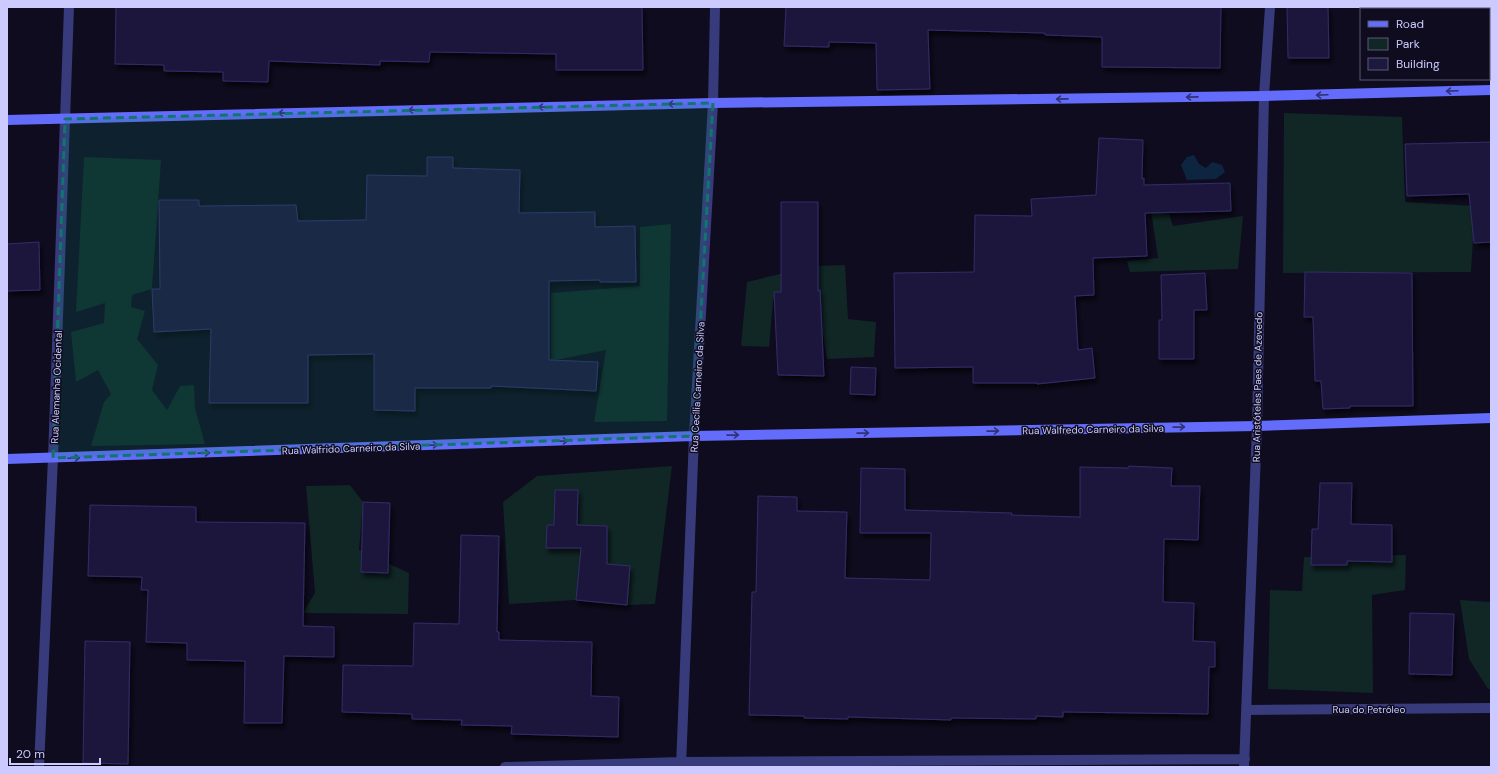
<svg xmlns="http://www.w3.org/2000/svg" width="1498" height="774" font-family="'DM Sans',sans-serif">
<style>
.green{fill:#102725}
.water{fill:#0d2541}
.building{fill:#1d193e;stroke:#332c69;filter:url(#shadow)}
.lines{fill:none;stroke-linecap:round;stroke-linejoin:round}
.street{stroke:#383b7b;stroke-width:10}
.secondary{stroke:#646cfb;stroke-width:10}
.oneway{stroke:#303276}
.marked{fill:#0f766e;fill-opacity:0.2;stroke:#0f766e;stroke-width:3;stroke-dasharray:8 5;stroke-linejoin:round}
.labels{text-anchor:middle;stroke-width:3;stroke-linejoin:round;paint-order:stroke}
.street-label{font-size:10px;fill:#cccafe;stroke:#0e0c1e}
</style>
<defs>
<filter id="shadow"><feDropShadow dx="2.5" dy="4.5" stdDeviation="2" flood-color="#0009"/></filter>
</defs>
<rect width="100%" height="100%" fill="#0e0c1e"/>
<!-- green -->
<path class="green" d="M 1464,7 L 1491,7 L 1491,77 L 1489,77 L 1489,9 L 1464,9 Z
M 1284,113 L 1402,117 L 1405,202 L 1475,206 L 1471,272 L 1283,273 Z
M 84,157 L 161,160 L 152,289 L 132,295 L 131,307 L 145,311 L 137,339 L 158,365 L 152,390 L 167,410 L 180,386 L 194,385 L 195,408 L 205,444 L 91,446 L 104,402 L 111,394 L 98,370 L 76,382 L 71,332 L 104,323 L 105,303 L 76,312 Z
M 1160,187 L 1173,226 L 1243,216 L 1238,269 L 1130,272 L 1127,261 L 1158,258 L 1148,189 Z
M 671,224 L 667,421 L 594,422 L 606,350 L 551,361 L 551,293 L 640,286 L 640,227 Z
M 845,265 L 848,319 L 876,322 L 874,357 L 827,359 L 818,305 L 800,291 L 773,300 L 769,347 L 741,346 L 747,282 L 813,266 Z
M 672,466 L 655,604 L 627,605 L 576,600 L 509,604 L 503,502 L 537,476 Z
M 350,485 L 363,502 L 359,550 L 409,573 L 408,614 L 303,613 L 315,593 L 306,486 Z
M 1406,555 L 1405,590 L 1372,595 L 1373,693 L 1268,689 L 1270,590 L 1302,591 L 1304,557 Z
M 1460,600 L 1491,602 L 1491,689 L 1488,689 L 1469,659 Z"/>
<!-- water -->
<path class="water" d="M 1194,155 L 1199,164 L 1206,168 L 1212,162 L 1222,165 L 1225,172 L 1216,179 L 1187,180 L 1181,165 L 1187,157 Z"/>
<!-- building -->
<path class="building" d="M 116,7 L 642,7 L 643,70 L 556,70 L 556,54 L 430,52 L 429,62 L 380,61 L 380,65 L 269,61 L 268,82 L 223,81 L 223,72 L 164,71 L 164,65 L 115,64 Z
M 786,7 L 1221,7 L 1220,68 L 1102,67 L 1102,37 L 1045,35 L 1045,33 L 928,30 L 930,89 L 877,90 L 876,43 L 829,42 L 829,47 L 784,46 Z
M 1287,7 L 1328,7 L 1329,58 L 1288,58 Z
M 1099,138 L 1143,140 L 1142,179 L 1144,178 L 1144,185 L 1230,183 L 1231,211 L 1145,213 L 1147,256 L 1093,258 L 1094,295 L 1075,296 L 1078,350 L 1092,348 L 1095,378 L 1037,384 L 1037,383 L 973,383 L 973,367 L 895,368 L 894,273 L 974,272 L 975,215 L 1032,216 L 1031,199 L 1096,195 Z
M 1491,142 L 1491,242 L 1474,243 L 1469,194 L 1407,196 L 1405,144 Z
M 427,157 L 453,157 L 453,168 L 520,170 L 519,213 L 595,212 L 595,227 L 635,226 L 636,282 L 600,282 L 600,280 L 549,281 L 549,360 L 598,362 L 596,391 L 491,386 L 491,388 L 415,388 L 415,411 L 374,410 L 374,354 L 308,355 L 308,403 L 209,403 L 211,329 L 154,332 L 152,289 L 160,289 L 159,200 L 199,200 L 199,206 L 296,205 L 298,221 L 366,220 L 367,175 L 427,176 Z
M 781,202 L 818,202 L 818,291 L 820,290 L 824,376 L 778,375 L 774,292 L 781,292 Z
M 39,242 L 40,290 L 7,291 L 7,244 Z
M 1305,272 L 1412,273 L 1413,406 L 1350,406 L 1350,408 L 1323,409 L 1321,381 L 1315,381 L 1313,317 L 1304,317 Z
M 1205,273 L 1207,310 L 1194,310 L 1194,359 L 1159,359 L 1159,320 L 1162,320 L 1161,275 Z
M 851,367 L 876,368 L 875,395 L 850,394 Z
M 1129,466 L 1172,468 L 1171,486 L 1200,486 L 1198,540 L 1164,539 L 1163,602 L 1194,603 L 1193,641 L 1215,642 L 1215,667 L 1209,667 L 1208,714 L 1063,712 L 1063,717 L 1036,716 L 1036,719 L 951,718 L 951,720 L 848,717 L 848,719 L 804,718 L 804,716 L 749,715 L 752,592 L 756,592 L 758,496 L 797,497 L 797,511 L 847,512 L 845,578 L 930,580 L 931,533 L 860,533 L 861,468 L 905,469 L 905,510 L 1012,513 L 1011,515 L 1080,517 L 1080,467 L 1128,468 Z
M 1320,483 L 1352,483 L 1351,524 L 1392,525 L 1392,562 L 1347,561 L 1347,565 L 1311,565 L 1312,529 L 1318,529 Z
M 555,490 L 578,490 L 577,525 L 607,526 L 607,564 L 630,566 L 627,605 L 576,600 L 581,548 L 546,548 L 547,525 L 554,525 Z
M 363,502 L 390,503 L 388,573 L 361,572 Z
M 90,505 L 196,507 L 196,522 L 305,523 L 303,626 L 334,627 L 334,657 L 284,656 L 282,723 L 244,723 L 245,661 L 187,660 L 187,643 L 146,642 L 148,590 L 141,590 L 142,577 L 88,576 Z
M 461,535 L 499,536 L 497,632 L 499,632 L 499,640 L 592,642 L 591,696 L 619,697 L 618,737 L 511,734 L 512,726 L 461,725 L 462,720 L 412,719 L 412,714 L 342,712 L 343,665 L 413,666 L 414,623 L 459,624 Z
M 1410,613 L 1454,614 L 1452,675 L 1409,674 Z
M 85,641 L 130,642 L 128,764 L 83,763 Z"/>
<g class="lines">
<!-- street -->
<path class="street" d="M 1247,710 L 1491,708
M 39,767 L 53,458 L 69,7
M 505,767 L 681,762 L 1245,759
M 681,767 L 694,436 L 713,103 L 715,7
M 1244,767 L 1257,426 L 1264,96 L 1270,7"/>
<!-- secondary -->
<path class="secondary" d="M 7,120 L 713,103 L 1264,96 L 1491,90
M 7,459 L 694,436 L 1257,426 L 1491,418"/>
</g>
<!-- one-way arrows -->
<defs><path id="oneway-shaft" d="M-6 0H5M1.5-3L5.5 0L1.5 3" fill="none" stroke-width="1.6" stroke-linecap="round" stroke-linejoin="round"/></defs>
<g class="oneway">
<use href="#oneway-shaft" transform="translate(1452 91) rotate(178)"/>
<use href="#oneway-shaft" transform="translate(1322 95) rotate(178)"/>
<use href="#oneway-shaft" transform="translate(1192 97) rotate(179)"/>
<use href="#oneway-shaft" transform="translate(1062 99) rotate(179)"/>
<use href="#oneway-shaft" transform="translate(674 104) rotate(179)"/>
<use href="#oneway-shaft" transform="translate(544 107) rotate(179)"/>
<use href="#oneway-shaft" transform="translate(414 110) rotate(179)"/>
<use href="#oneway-shaft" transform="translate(284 113) rotate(179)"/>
<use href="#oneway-shaft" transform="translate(1179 427) rotate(-1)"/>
<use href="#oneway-shaft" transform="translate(993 431) rotate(-1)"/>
<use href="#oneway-shaft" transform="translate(863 433) rotate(-1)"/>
<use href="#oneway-shaft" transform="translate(733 435) rotate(-1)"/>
<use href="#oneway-shaft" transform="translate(562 441) rotate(-2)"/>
<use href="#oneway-shaft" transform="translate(432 445) rotate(-2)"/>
<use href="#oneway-shaft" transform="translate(204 453) rotate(-2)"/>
<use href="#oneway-shaft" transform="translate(74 458) rotate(-2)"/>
</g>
<!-- marked area -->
<path class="marked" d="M 713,103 L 694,436 L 53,458 L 65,119 Z"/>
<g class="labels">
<!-- street labels -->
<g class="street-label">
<text transform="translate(56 387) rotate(-88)" y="4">Rua Alemanha Ocidental</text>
<text transform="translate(697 387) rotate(-87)" y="4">Rua Cecília Carneiro da Silva</text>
<text transform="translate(1257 387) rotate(-89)" y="4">Rua Aristóteles Paes de Azevedo</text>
<text transform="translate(1093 429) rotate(-1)" y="4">Rua Walfredo Carneiro da Silva</text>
<text transform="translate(351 448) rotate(-2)" y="4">Rua Walfrido Carneiro da Silva</text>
<text x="1369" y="713">Rua do Petróleo</text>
</g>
</g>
<!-- border -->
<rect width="1498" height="774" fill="none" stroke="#cccafe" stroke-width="16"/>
<!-- legend -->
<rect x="1360" y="8" width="130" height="72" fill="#0e0c1e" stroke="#5a5878"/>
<rect x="1368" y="21" width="20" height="6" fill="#646cfb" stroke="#5a5878"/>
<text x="1396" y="28" font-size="12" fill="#cccafe">Road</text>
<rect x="1368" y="38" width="20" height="12" fill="#102725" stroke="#5a5878"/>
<text x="1396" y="48" font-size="12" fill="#cccafe">Park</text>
<rect x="1368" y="58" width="20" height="12" fill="#1d193e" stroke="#5a5878"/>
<text x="1396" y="68" font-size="12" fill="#cccafe">Building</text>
<!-- scale -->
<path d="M10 758v6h90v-6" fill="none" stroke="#cccafe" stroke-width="2"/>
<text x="16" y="758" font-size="12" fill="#cccafe" stroke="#0e0c1e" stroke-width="3" paint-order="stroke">20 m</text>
</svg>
